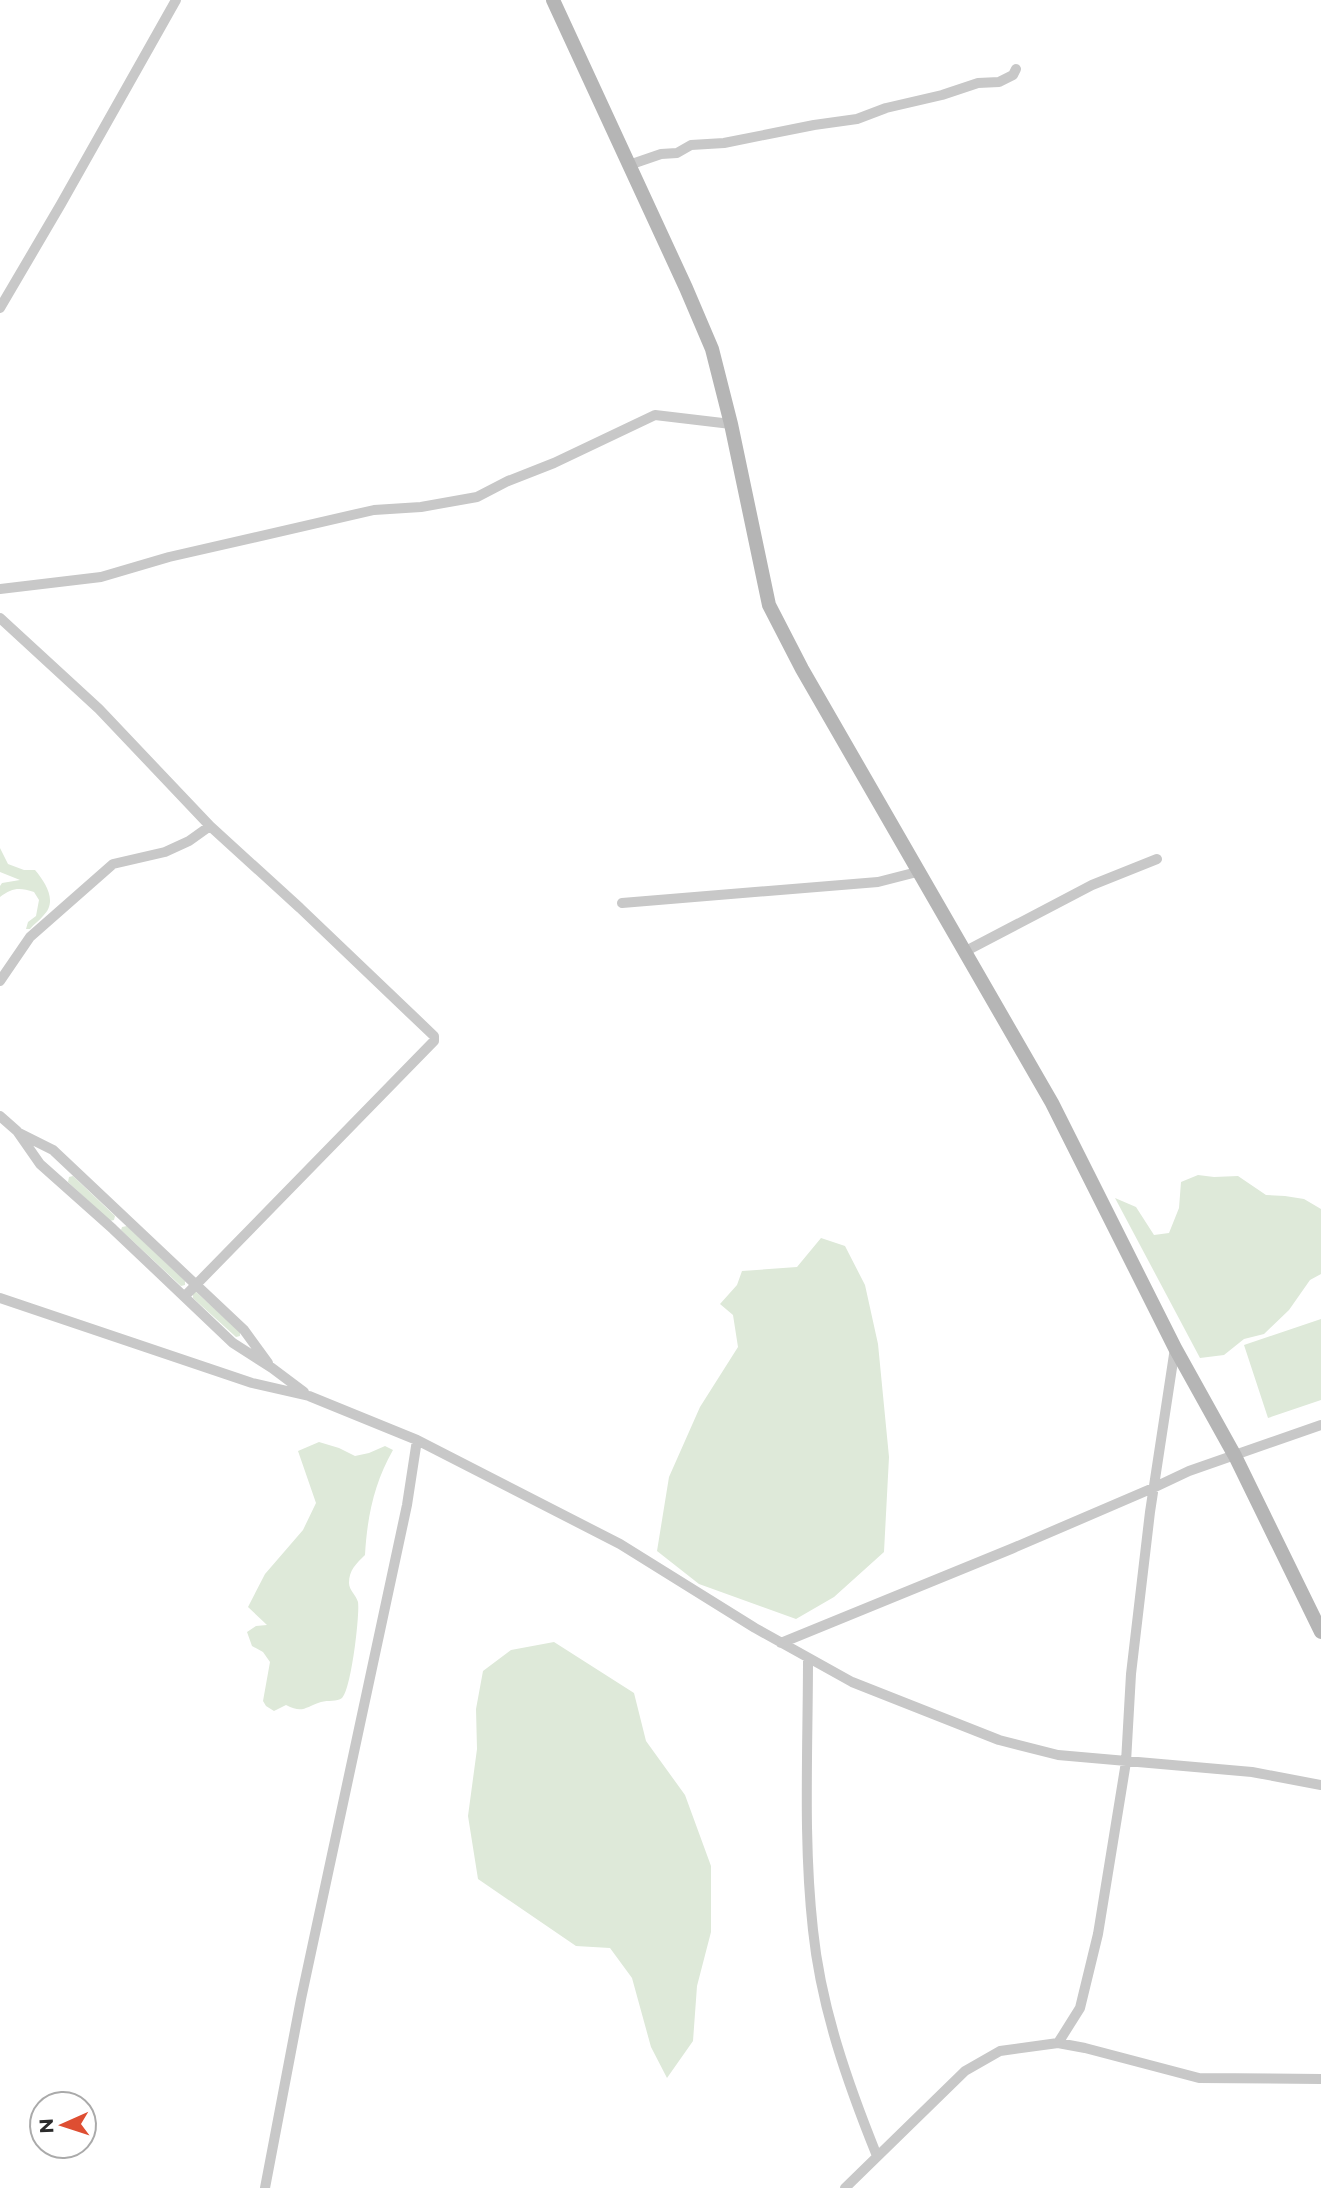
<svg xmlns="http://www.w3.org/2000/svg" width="1321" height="2188" font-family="Montserrat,sans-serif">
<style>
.green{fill:#dee9d9}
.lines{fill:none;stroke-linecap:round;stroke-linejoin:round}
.street{stroke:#c8c8c8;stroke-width:10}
.secondary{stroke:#b5b5b5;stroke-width:14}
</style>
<rect width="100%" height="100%" fill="#fff"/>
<!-- green -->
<path class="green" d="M 0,848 L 8,864 L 24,870 L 35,870 C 46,883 58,902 43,916 C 39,921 34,924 30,929 L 26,929 L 28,922 L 36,916 L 39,900 L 34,892 C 19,887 12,888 0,897 L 0,886 L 2,883 L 20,880 L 0,872 Z
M 1198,1175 L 1214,1177 L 1238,1176 L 1266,1195 L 1285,1196 L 1304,1199 L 1321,1209 L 1321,1274 L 1310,1280 L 1289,1310 L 1264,1334 L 1244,1339 L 1224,1355 L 1200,1358 L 1115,1198 L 1136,1207 L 1154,1235 L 1169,1233 L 1179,1208 L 1181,1182 Z
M 73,1176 L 115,1216 L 114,1220 L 110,1221 L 68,1182 L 69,1177 Z
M 127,1226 L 185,1281 L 185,1285 L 181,1286 L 121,1230 L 122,1227 Z
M 821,1238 L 845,1246 L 865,1285 L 878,1344 L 889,1457 L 884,1552 L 834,1597 L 796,1619 L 699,1584 L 657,1551 L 669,1477 L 700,1407 L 738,1347 L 733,1315 L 720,1304 L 737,1285 L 742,1271 L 797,1267 Z
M 195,1291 L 240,1332 L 240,1336 L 236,1337 L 193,1298 L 193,1294 Z
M 1321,1319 L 1321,1400 L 1268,1418 L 1244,1345 Z
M 319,1442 L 339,1448 L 355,1456 L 369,1453 L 385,1446 L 393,1450 C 374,1483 367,1518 365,1555 C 356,1564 349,1570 349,1583 C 349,1590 356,1595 358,1602 C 360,1615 351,1691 342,1698 C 337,1702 328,1700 321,1702 C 305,1707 303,1714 286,1705 L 274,1711 L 266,1706 L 263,1701 L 270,1662 L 263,1652 L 252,1646 L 247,1632 L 256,1626 L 267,1625 L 248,1607 L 265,1574 L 303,1530 L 316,1503 L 298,1451 Z
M 554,1642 L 634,1693 L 646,1741 L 685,1795 L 711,1866 L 711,1932 L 697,1986 L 693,2041 L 667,2078 L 651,2047 L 632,1978 L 610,1948 L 576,1946 L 478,1879 L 468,1816 L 477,1749 L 476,1709 L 483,1671 L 511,1650 Z"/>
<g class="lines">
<!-- street -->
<path class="street" d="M 629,165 L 661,154 L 677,153 L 691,145 L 724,143 L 814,125 L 857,119 L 886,108 L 942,95 L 978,83 L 999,82 L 1013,75 L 1016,69
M 0,308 L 61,204 L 176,0
M 0,589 L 101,577 L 169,557 L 374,510 L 421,507 L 477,497 L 508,481 L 554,463 L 655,415 L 731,424
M 0,618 L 99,709 L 210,826 L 300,908 L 434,1036 L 434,1041 L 185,1296
M 622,903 L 878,882 L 917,872
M 964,952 L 1092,885 L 1157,859
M 0,981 L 30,937 L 113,864 L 165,852 L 189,841 L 210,826
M 0,1116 L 17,1131 L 40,1164 L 113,1229 L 233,1343 L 272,1368 L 304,1392
M 19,1133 L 53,1150 L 244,1330 L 268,1363
M 0,1298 L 252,1383 L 309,1396 L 417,1440 L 620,1544 L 755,1628 L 852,1682 L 999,1740 L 1058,1755 L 1252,1772 L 1321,1785
M 781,1643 L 1011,1549 L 1153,1488 L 1189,1471 L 1321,1425
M 808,1658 C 808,1749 803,1840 813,1930 C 821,2008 848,2084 877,2156
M 1058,2043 L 1080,2008 L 1098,1934 L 1126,1762 L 1131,1674 L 1150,1512 L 1175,1348
M 265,2188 L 301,1999 L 407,1505 L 417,1440
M 845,2188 L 965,2071 L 1000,2051 L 1058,2043 L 1085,2048 L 1199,2078 L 1321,2079"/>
<!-- secondary -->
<path class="secondary" d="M 553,0 L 686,288 L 712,349 L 731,424 L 769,605 L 802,669 L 1052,1103 L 1175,1348 L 1235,1456 L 1321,1632"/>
</g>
<!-- north arrow -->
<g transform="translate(63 2125) rotate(267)"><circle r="33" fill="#ffffff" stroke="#aaaaaa" stroke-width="2"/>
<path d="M0-5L12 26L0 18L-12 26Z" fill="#de4e32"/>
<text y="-10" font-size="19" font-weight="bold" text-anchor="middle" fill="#2b2b2b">N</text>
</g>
</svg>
